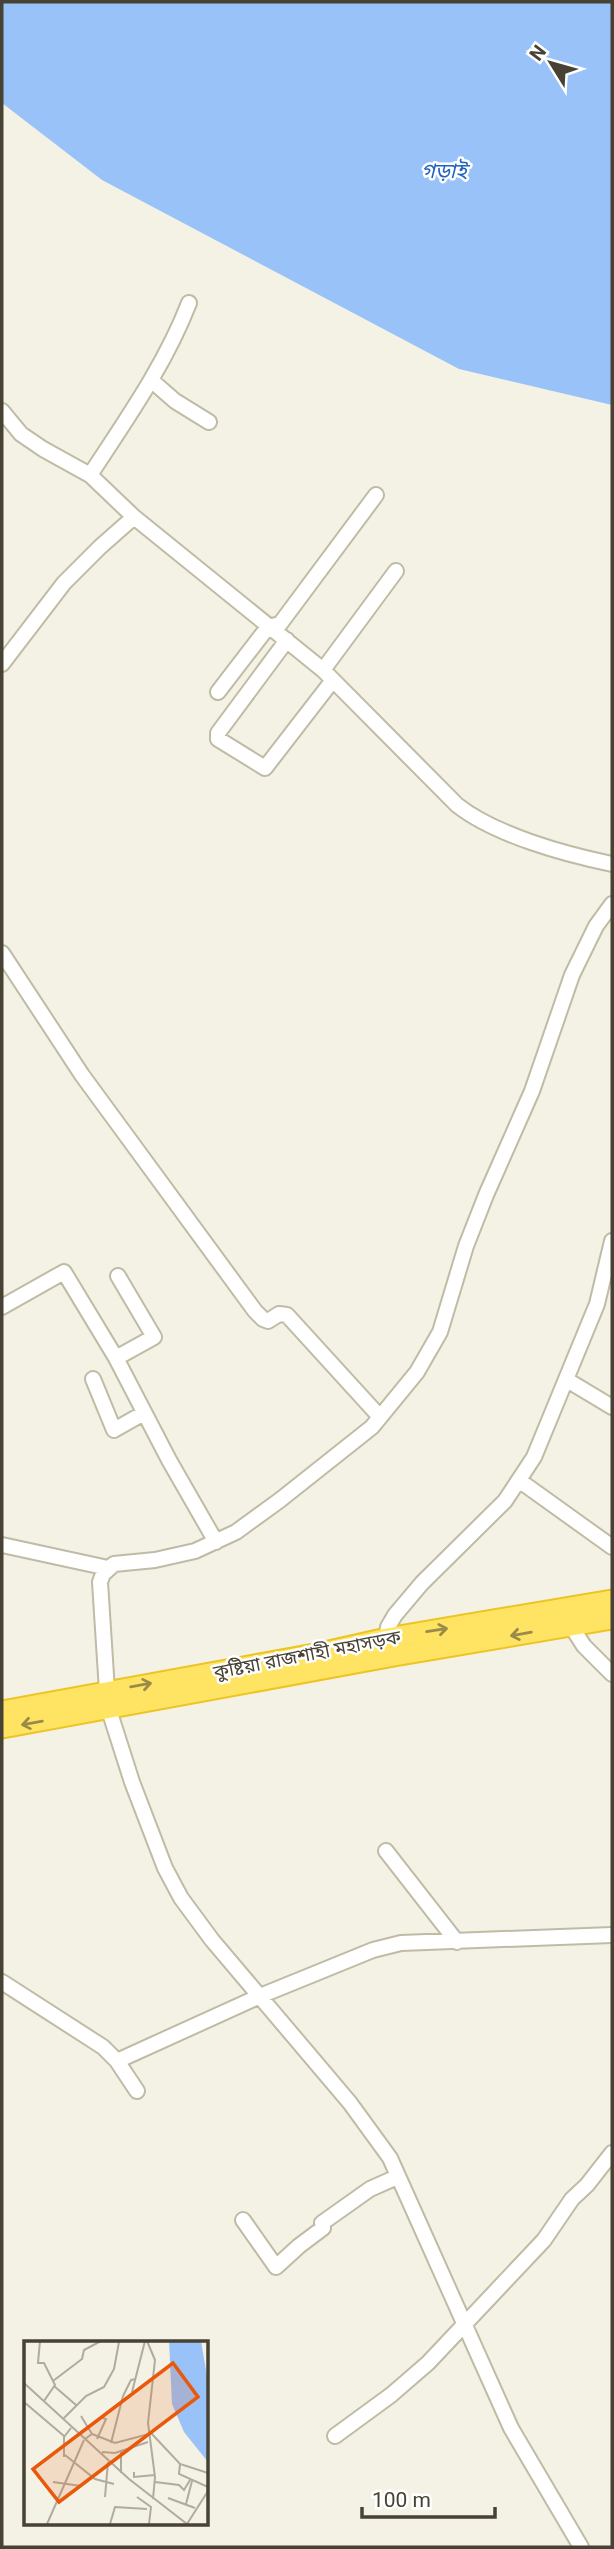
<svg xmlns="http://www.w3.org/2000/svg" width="614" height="2549" font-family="Roboto,'Noto Sans Bengali',sans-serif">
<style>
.water{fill:#99c2f8}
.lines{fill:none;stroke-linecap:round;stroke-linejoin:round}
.minor-casing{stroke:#c0bba5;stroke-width:18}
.highway-casing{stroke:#eec423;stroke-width:23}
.minor{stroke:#fff;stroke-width:14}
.highway{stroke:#ffe464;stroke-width:19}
.oneway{stroke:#9a8b49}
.labels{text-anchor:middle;stroke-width:5;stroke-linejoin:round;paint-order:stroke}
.street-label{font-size:19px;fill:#474233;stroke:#fff}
.water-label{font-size:21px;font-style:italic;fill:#2163be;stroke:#fff}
.inset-road{fill:none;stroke:#afac9d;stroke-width:2}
.view{fill:#e8590c;fill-opacity:0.15;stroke:#e8590c;stroke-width:3.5}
.inset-edge{fill:none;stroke:#474233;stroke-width:3.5}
</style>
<rect width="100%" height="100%" fill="#f4f2e4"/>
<!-- water -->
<path class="water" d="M 2,2 L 612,2 L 612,405 L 459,369 L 102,180 L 2,103 Z"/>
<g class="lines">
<defs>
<path id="minor" d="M 151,380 L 175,401 L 209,422
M 2,411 L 21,434 L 43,449 L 90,475 L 134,517 L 323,670 L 457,805 C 495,835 564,854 612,864
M 90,475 C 126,420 165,365 189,303
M 287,640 L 218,733 L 218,739 L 265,768 L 333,680
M 2,664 L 64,583 L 100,547 L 134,517
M 323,670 L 396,571
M 218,692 L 268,627 L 280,624 L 376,495
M 2,953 L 82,1075 L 255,1311 L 263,1319 L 268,1321 L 279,1314 L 287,1315 L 380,1417
M 2,1307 L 64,1272 L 116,1358 L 169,1460 L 216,1542
M 116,1358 L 154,1337 L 118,1276
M 93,1379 L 114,1430 L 144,1413
M 567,1380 L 612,1407
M 520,1481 L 612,1547
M 2,1545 L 108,1568
M 571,1626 L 584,1646 L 612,1674
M 387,1638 L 388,1627 L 395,1615 L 422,1583 L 505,1501 L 534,1457 L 597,1304 L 612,1241
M 107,1691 L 100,1582 L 103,1574 L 114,1564 L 155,1560 L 195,1551 L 236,1532 L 280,1500 L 372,1427 L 417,1372 L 440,1332 L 466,1246 L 486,1195 L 532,1091 L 572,975 L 596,926 L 612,904
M 109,1710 L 132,1782 L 165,1868 L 181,1898 L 212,1940 L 350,2103 L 390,2158 L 511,2428 L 581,2547
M 386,1851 L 457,1942
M 2,1982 L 103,2047 L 117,2061 L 137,2091
M 117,2061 L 260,1996 L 373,1950 L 401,1943 L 612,1935
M 243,2220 L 276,2267 L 299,2246 L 323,2228 L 322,2223 L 370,2189 L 397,2177
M 335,2436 L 391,2395 L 428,2363 L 544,2240 L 572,2199 L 587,2185 L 612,2153"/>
<path id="highway" d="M 2,1711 L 320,1653 L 387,1638 L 612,1600
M 2,1728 L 394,1656 L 612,1619"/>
</defs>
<!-- minor casing -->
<use href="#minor" class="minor-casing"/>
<!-- highway casing -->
<use href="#highway" class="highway-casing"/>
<!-- minor -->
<use href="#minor" class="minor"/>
<!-- highway -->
<use href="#highway" class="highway"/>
</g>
<!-- one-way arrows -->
<defs><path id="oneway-shaft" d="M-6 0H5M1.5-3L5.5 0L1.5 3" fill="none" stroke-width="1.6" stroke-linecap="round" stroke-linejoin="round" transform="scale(1.75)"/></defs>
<g class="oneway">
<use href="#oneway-shaft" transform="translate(437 1630) rotate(-9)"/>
<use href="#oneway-shaft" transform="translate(521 1634) rotate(170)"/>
<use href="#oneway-shaft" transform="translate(141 1685) rotate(-10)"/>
<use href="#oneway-shaft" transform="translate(32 1723) rotate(170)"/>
</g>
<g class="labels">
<!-- street labels -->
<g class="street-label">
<text transform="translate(307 1654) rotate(-11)" y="7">কুষ্টিয়া রাজশাহী মহাসড়ক</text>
</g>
<!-- water labels -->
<g class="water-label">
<text x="444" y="178">গড়াই</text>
</g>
</g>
<!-- overview -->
<g transform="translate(24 2341)">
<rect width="184" height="184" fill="#f4f2e4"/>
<path d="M 145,0 L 177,0 L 184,41 L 184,121 L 160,91 L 148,63 Z" fill="#99c2f8"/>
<path class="inset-road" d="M 16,0 L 14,22 L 20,22 L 31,44 L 20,60M 123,0 L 131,19 L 124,82 L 131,136 L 129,158M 29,40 L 58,18 L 60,9 L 77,0M 0,42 L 105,138 L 163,183M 30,45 L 52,64M 108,51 L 121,0M 0,61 L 40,95M 57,75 L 68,93M 39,78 L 62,55 L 80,46 L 90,28 L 95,1M 127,92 L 156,123 L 184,132M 61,98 L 68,93 L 91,102 L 125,93M 73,98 L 82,78 L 76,76M 87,102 L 99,55 L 107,39 L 112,38M 97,110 L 97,132M 78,111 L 91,112 L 124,101M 41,114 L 71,138 L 90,143M 40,116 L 40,96 L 47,87M 156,123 L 155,133 L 184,146M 110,131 L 110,136 L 131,134M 29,141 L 57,145M 131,141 L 155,144 L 160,149 L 166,139M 81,156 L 84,121M 113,156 L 127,166 L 125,183M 144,157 L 171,167M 162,163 L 168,140M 23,183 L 60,99M 86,183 L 91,166 L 123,168M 163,183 L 184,150"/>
<path class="view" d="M 149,22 L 174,56 L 35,161 L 9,128 Z"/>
<rect width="184" height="184" class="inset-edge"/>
</g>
<!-- border -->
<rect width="614" height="2549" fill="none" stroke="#474233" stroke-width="7"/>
<!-- north arrow -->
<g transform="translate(551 63) rotate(307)" stroke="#ffffff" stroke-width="5" paint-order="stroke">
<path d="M0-5L12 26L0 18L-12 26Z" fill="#474233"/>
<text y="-10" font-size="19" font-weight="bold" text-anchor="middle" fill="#474233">N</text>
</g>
<!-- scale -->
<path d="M362 2507v10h133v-10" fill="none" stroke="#474233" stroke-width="3.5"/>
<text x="372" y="2507" font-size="21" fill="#474233" stroke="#ffffff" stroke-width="5" paint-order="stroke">100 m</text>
</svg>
